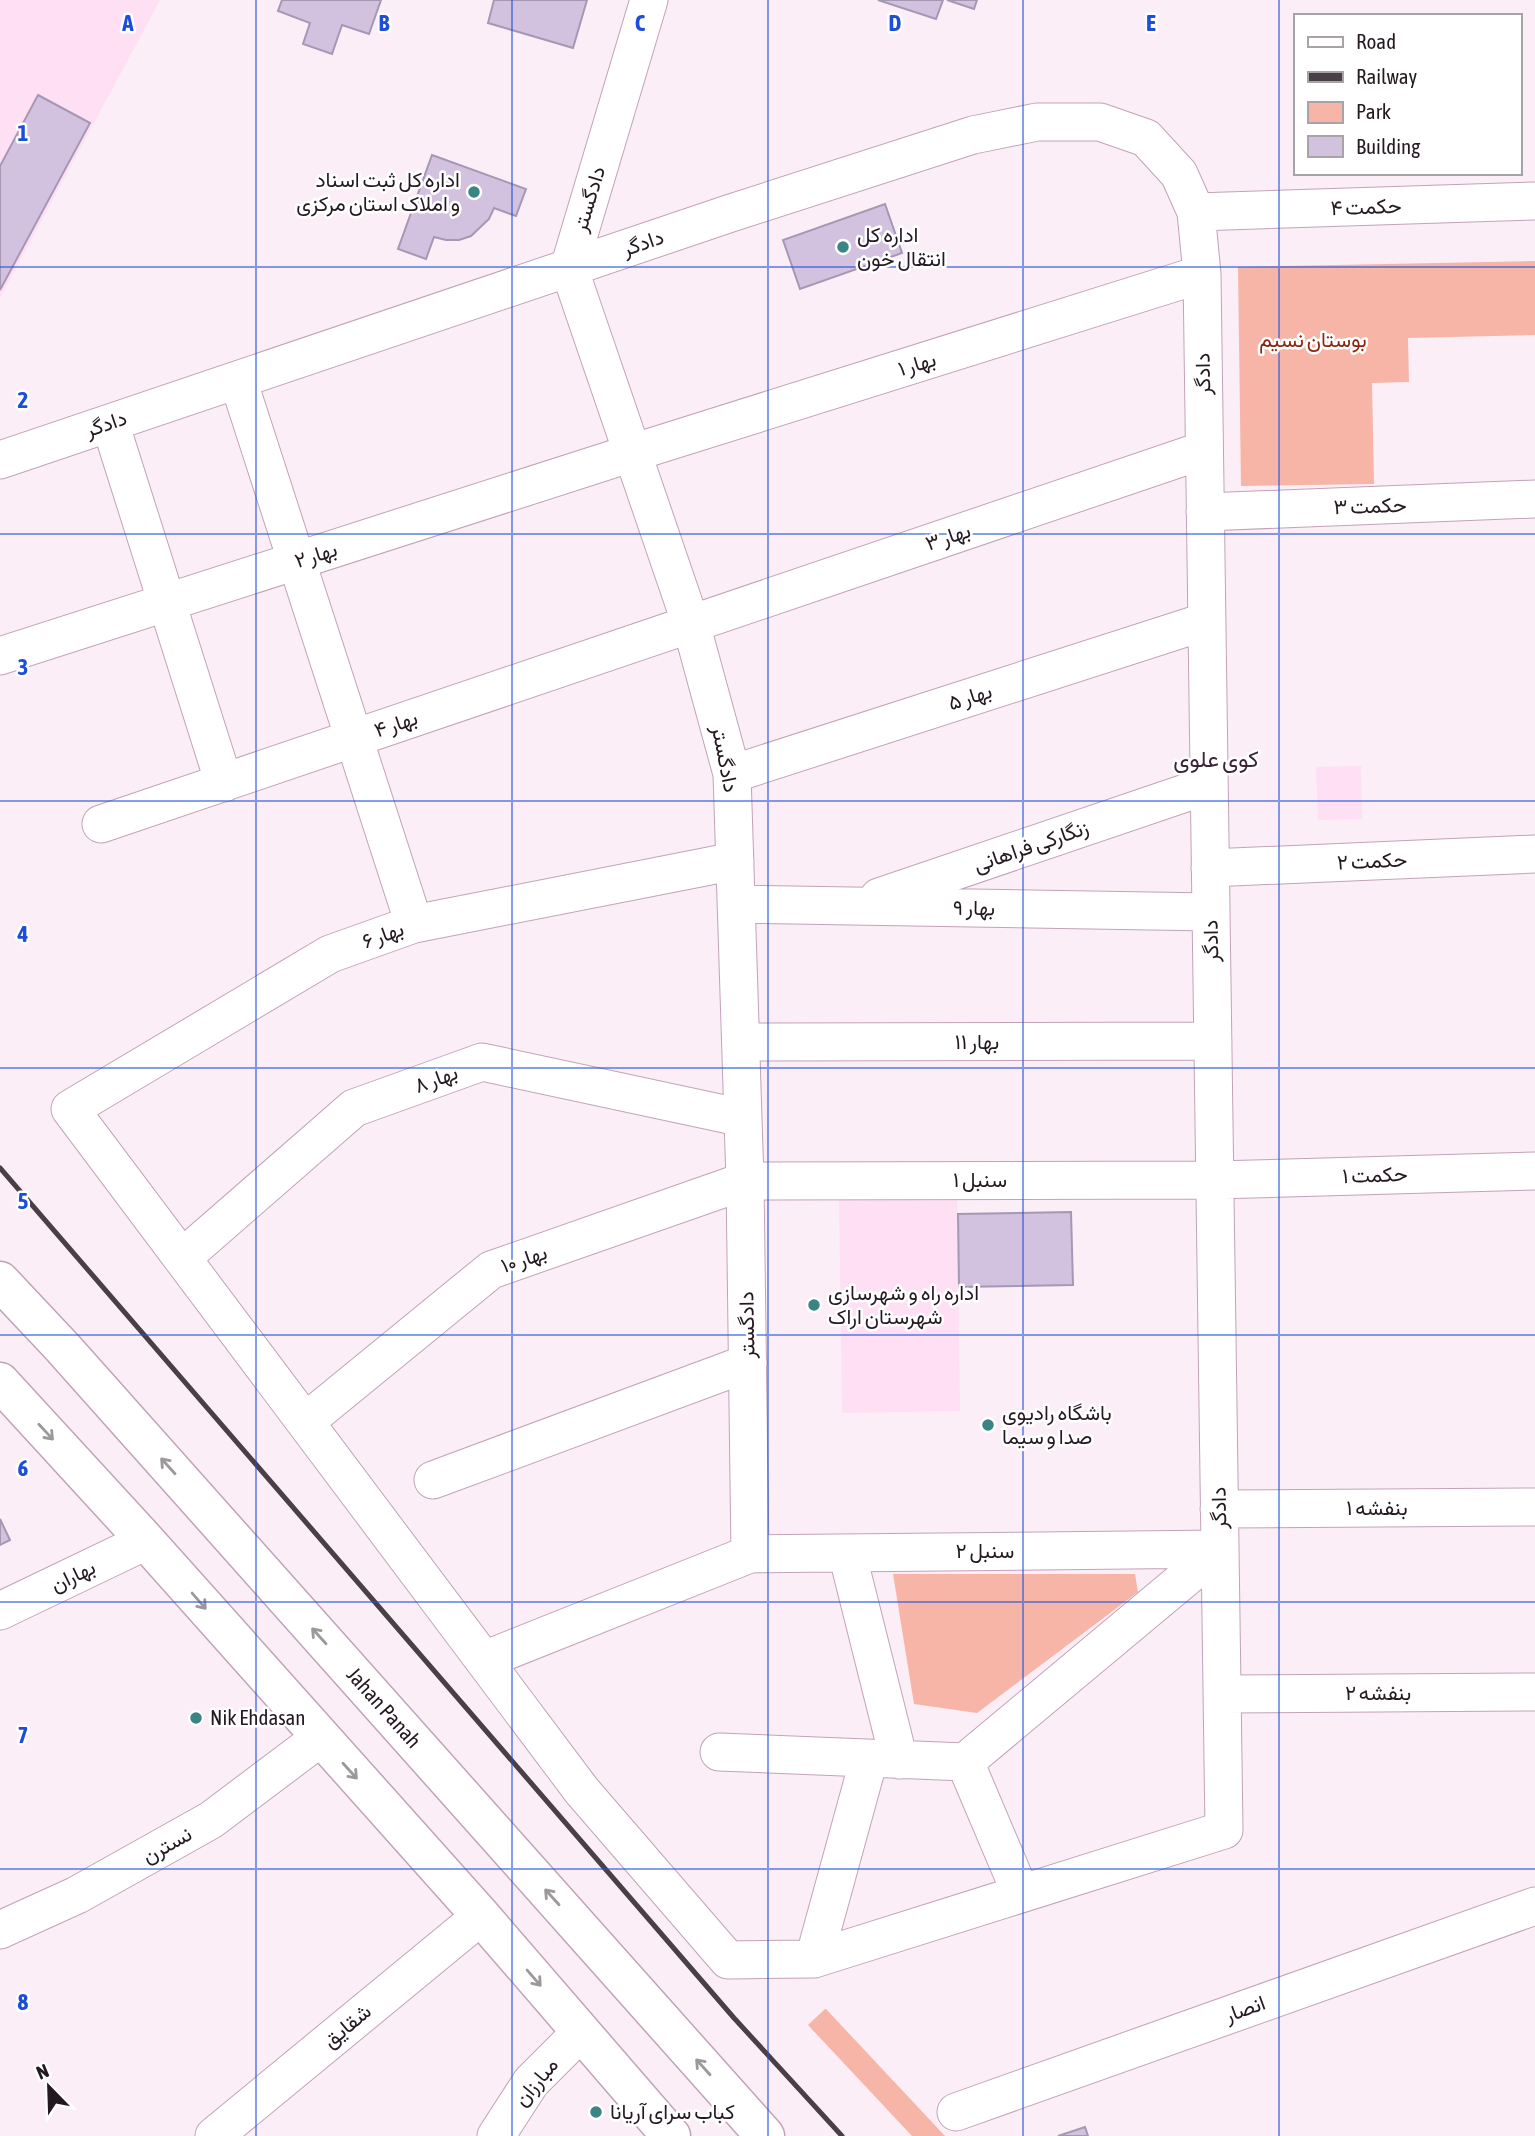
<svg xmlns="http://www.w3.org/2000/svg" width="1535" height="2136" font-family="'Asap Condensed',Vazirmatn,sans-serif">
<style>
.built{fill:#fedff4}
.green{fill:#f6b5a6}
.building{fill:#d2c2e0;stroke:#a697b3;stroke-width:2}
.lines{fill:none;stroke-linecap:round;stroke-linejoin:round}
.minor-casing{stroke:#c1a3b8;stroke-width:39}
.major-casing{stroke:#c1a3b8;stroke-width:41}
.minor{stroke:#fff;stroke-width:37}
.major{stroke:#fff;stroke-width:38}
.rail{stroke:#4a3e47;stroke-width:5}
.oneway{stroke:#9c989b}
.grid{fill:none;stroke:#1d4ed8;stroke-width:2;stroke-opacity:0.55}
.poi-dot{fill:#3b8486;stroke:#fff;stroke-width:2.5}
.labels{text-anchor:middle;stroke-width:5;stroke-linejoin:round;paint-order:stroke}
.poi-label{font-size:21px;fill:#241921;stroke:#fff;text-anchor:start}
.street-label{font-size:21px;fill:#241921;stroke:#fff}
.park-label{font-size:21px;fill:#8c2410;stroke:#fff}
.neighbourhood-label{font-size:23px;fill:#3c2536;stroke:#fff}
.grid-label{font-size:23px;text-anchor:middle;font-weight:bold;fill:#1d4ed8;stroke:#fff;stroke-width:5;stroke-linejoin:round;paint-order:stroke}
</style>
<rect width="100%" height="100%" fill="#fbeef7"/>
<!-- built -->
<path class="built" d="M 0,0 L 160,0 L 0,298 Z
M 1361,766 L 1362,819 L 1318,820 L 1316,767 Z
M 957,1194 L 960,1411 L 842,1413 L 839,1196 Z"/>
<!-- green -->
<path class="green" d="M 1535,261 L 1535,335 L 1408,338 L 1409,382 L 1372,383 L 1374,484 L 1241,486 L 1238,267 Z
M 893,1574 L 1135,1574 L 1138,1592 L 977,1713 L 914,1704 Z
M 825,2009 L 826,2009 L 945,2136 L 912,2136 L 808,2025 Z"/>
<!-- building -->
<path class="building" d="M 282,0 L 381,0 L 369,34 L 342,25 L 332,54 L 303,44 L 310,23 L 278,11 Z
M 494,0 L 587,0 L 573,48 L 488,23 Z
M 878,0 L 943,0 L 936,19 Z
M 947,0 L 977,0 L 974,9 Z
M 38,95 L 90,123 L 0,290 L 0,166 Z
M 432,155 L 526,189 L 516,216 L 494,208 L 489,219 L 471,236 L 459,240 L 446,240 L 434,237 L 426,259 L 398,249 Z
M 885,204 L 902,253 L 800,289 L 783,240 Z
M 1071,1212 L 1073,1285 L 959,1287 L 958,1214 Z
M 0,1519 L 10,1540 L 0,1545 Z
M 1085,2127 L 1088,2136 L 1058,2136 Z"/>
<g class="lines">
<defs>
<path id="minor" d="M 649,0 L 569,268 L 691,624 L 732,774 L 745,1181 L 750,1554
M 1196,212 L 1535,201
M 238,380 L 414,924
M 110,423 L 224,783
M 0,460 L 731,213 L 973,135 L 1037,122 L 1100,122 L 1146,138 L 1179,174 L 1196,212 L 1202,274 L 1224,1830 L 814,1959 L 728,1960 L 582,1791 L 70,1109 L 330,954 L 414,924 L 735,861
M 1205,512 L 1535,499
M 0,656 L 632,453 L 1202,274
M 732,774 L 1207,621
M 101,824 L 1204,450
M 1210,868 L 1535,854
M 879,897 L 1209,785
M 737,904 L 1211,912
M 741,1042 L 1213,1041
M 182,1258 L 354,1108 L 482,1062 L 743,1118
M 305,1422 L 491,1270 L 745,1181 L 1215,1180 L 1535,1171
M 433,1480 L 748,1363
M 1219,1509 L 1535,1507
M 847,1553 L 899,1760
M 0,1611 L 146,1541
M 484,1660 L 750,1554 L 1220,1549
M 1222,1694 L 1535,1692
M 719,1752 L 965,1762 L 1220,1549
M 965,1762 L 1021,1894
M 0,1930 L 77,1895 L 211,1820 L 320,1738
M 814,1959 L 869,1759
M 956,2112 L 1535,1906
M 214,2136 L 481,1916
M 496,2136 L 531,2082 L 581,2032"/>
<g id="major">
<path id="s1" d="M 0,1281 L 63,1348 L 765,2136"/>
<path d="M 0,1382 L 146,1541 L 481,1916 L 671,2136"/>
</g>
</defs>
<!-- minor casing -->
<use href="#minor" class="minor-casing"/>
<!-- major casing -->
<use href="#major" class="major-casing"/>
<!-- minor -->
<use href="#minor" class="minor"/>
<!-- major -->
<use href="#major" class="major"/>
<!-- rail -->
<path class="rail" d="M 0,1168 L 734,2018 L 842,2136"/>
</g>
<!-- one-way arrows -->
<defs><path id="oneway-shaft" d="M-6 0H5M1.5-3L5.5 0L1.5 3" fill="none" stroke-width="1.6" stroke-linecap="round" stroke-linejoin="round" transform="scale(1.75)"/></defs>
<g class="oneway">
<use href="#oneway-shaft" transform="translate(46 1432) rotate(47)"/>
<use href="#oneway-shaft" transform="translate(168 1466) rotate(-132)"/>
<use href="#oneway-shaft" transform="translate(199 1601) rotate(49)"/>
<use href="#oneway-shaft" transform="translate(319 1636) rotate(-132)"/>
<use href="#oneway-shaft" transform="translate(350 1771) rotate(48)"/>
<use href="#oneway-shaft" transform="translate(552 1897) rotate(-132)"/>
<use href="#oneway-shaft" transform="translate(534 1978) rotate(49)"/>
<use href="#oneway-shaft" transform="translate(703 2067) rotate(-132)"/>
</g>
<!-- grid -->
<path class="grid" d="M 256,0 L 256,2136M 512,0 L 512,2136M 768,0 L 768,2136M 1023,0 L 1023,2136M 1279,0 L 1279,2136M 0,267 L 1535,267M 0,534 L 1535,534M 0,801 L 1535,801M 0,1068 L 1535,1068M 0,1335 L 1535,1335M 0,1602 L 1535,1602M 0,1869 L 1535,1869"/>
<!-- markers -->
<g class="poi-dot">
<circle cx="474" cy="192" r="7"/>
<circle cx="843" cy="247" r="7"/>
<circle cx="814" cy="1305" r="7"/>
<circle cx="988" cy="1425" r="7"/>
<circle cx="196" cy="1718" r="7"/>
<circle cx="596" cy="2112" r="7"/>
</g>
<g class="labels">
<!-- poi labels -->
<g class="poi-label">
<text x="460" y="187" text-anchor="end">اداره کل ثبت اسناد<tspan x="460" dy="24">و املاک استان مرکزی</tspan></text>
<text x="857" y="242">اداره کل<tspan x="857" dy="24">انتقال خون</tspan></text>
<text x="828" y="1300">اداره راه و شهرسازی<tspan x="828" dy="24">شهرستان اراک</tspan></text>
<text x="1002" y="1420">باشگاه رادیوی<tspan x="1002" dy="24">صدا و سیما</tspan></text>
<text x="210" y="1725">Nik Ehdasan</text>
<text x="610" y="2119">کباب سرای آریانا</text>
</g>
<!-- street labels -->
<g class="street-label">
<text transform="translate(589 199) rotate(-73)" y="7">دادگستر</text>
<text transform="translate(1366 207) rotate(-2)" y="7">حکمت ۴</text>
<text transform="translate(643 243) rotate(-19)" y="7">دادگر</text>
<text transform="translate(917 364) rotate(-17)" y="7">بهار ۱</text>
<text transform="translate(1203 374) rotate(-91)" y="7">دادگر</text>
<text transform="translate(106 424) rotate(-19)" y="7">دادگر</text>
<text transform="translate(1370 506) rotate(-2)" y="7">حکمت ۳</text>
<text transform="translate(948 537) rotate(-19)" y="7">بهار ۳</text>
<text transform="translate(316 555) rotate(-18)" y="7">بهار ۲</text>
<text transform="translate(970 697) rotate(-18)" y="7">بهار ۵</text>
<text transform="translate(396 724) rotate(-19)" y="7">بهار ۴</text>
<text transform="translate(725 759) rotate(79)" y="7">دادگستر</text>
<text transform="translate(1031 846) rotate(-19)" y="7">زنگارکی فراهانی</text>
<text transform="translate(1372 861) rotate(-3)" y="7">حکمت ۲</text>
<text transform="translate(974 908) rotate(1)" y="7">بهار ۹</text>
<text transform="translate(383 935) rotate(-20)" y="7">بهار ۶</text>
<text transform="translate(1211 941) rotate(-91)" y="7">دادگر</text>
<text x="977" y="1049">بهار ۱۱</text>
<text transform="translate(436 1079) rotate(-20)" y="7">بهار ۸</text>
<text transform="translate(1375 1175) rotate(-2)" y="7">حکمت ۱</text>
<text x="980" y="1187">سنبل ۱</text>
<text transform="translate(524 1259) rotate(-19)" y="7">بهار ۱۰</text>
<text transform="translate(747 1325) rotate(-91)" y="7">دادگستر</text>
<text transform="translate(1219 1508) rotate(-91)" y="7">دادگر</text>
<text x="1377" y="1515">بنفشه ۱</text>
<text x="985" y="1558">سنبل ۲</text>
<text transform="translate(73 1576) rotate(-26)" y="7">بهاران</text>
<text x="1378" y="1700">بنفشه ۲</text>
<text dy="7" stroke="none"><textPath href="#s1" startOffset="574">Jahan Panah</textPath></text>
<text transform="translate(167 1845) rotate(-29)" y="7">نسترن</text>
<text transform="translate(1245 2009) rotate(-20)" y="7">انصار</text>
<text transform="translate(347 2026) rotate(-40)" y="7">شقایق</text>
<text transform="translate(536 2082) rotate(-50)" y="7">مبارزان</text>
</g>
<!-- park labels -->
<g class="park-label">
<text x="1313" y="347">بوستان نسیم</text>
</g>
<!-- neighbourhood labels -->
<g class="neighbourhood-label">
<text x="1216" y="767">کوی علوی</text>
</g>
</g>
<g class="grid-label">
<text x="128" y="31">A</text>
<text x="384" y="31">B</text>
<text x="640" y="31">C</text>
<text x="895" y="31">D</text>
<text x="1151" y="31">E</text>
<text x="23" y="141">1</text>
<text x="23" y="408">2</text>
<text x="23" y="675">3</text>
<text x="23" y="942">4</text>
<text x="23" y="1209">5</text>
<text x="23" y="1476">6</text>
<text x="23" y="1743">7</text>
<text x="23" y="2010">8</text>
</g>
<!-- legend -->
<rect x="1294" y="14" width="228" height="161" fill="#ffffff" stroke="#a7a3a6" stroke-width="2"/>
<rect x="1308" y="37" width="35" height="10" fill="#ffffff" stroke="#a7a3a6" stroke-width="2"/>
<text x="1356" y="49" font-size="21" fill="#241921">Road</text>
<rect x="1308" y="72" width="35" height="10" fill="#4a3e47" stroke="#a7a3a6" stroke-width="2"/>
<text x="1356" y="84" font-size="21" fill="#241921">Railway</text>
<rect x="1308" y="102" width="35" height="21" fill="#f6b5a6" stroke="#a7a3a6" stroke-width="2"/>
<text x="1356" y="119" font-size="21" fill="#241921">Park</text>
<rect x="1308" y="136" width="35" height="21" fill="#d2c2e0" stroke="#a7a3a6" stroke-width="2"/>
<text x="1356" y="154" font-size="21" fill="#241921">Building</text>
<!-- north arrow -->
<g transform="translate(49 2087) rotate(337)" stroke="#ffffff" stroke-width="5" paint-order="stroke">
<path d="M0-5L12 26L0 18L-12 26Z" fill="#241921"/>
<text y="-10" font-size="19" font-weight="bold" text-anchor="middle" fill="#241921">N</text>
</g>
</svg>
